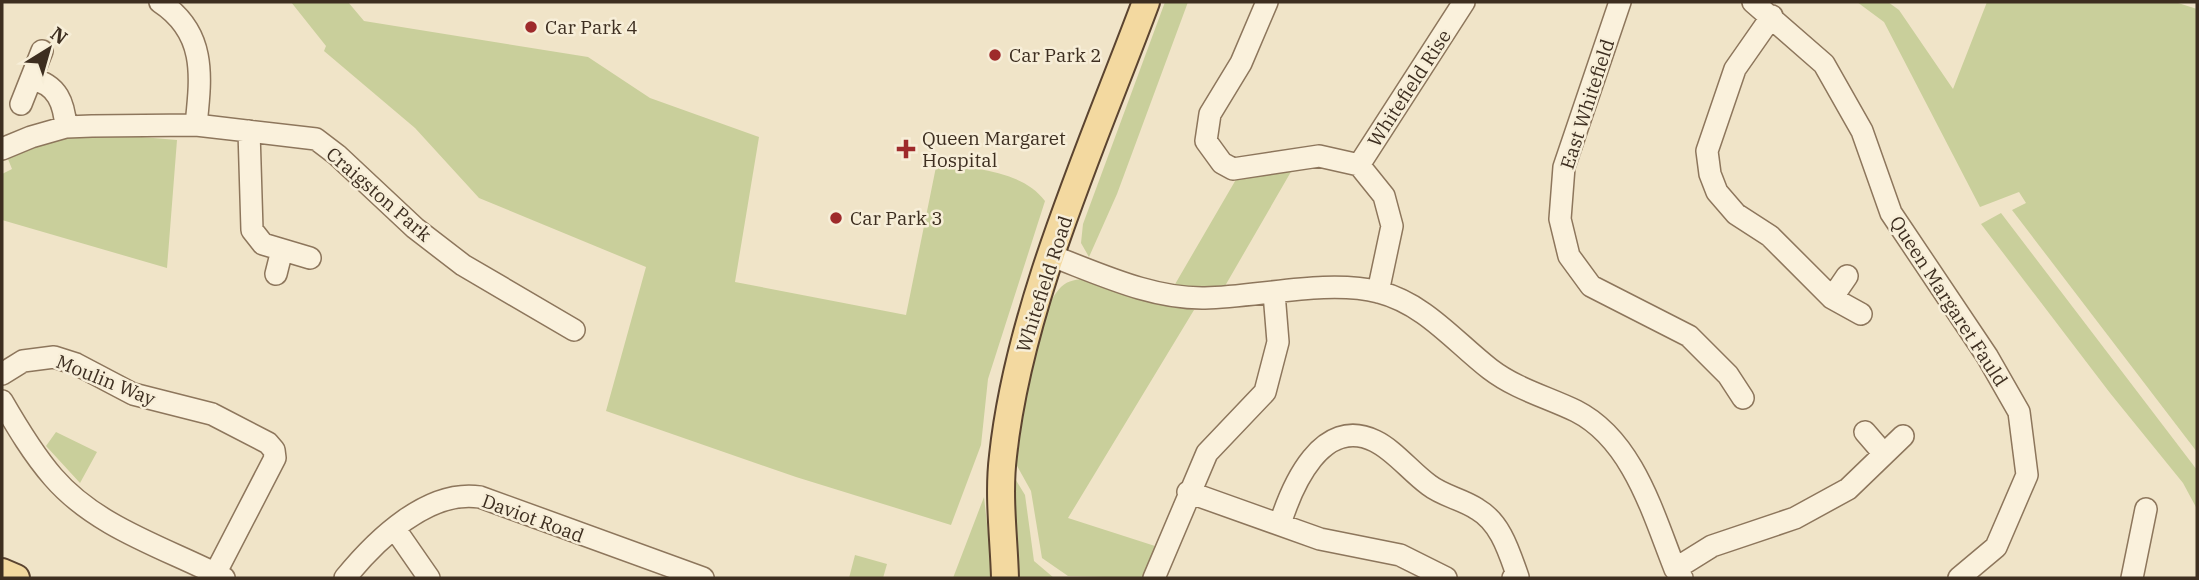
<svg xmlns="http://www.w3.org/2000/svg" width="2199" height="580" font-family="'IBM Plex Serif',serif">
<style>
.green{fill:#c9cf9b}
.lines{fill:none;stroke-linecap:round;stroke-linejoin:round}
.minor-casing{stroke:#8d765c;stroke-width:24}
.major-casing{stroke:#5b4430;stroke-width:30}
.minor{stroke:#faf1dc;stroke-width:21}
.major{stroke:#f3d9a0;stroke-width:26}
.poi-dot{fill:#9e2a2b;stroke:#f7eed8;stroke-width:2.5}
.labels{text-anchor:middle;stroke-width:5;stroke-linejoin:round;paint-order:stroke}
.poi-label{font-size:19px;fill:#3d2e20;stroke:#f7eed8;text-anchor:start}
.street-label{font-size:19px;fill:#3d2e20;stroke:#f7eed8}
</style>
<rect width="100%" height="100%" fill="#f0e4c8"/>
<!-- green -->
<path class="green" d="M 291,2 L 348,2 L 364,21 L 588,57 L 650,98 L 759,137 L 735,282 L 906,315 L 937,162 C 973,169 1022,170 1045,201 L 988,379 L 981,445 L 951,525 L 796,477 L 606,411 L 646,267 L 479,198 L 415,128 L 324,51 L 326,46 Z
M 1165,2 L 1188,2 L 1117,194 L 1089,257 L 1081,243 L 1083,224 Z
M 1857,2 L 1888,2 L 1899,10 L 1953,89 L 1987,2 L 2175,2 L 2197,9 L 2197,452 L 2012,210 L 2026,203 L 2019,192 L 1980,207 L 1884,22 Z
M 106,134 L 177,140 L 167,268 L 2,220 L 2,174 L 12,169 L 8,159 L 56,137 Z
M 1292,170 L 1225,286 L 1202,289 L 1174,286 L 1238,176 Z
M 2001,213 L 2197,470 L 2197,509 L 2183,483 L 2110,393 L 1981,224 Z
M 1086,279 L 1144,301 L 1194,310 L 1068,518 L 1155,546 L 1143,578 L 1068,576 L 1042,558 L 1031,491 L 1016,464 C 1024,422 1032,316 1061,287 C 1068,280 1078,279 1086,279 Z
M 56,432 L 97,452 L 80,483 L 46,446 Z
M 1014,477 L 1025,495 L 1034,561 L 1054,578 L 1017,578 Z
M 984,497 L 993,578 L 953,578 Z
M 855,555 L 887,564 L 883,578 L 849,578 Z"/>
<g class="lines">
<defs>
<path id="minor" d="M 160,2 C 207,33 201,77 196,125
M 1267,2 L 1241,63 L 1210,114 L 1206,141 L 1222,163 L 1233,169 L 1319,156 L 1359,165 L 1384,196 L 1392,226 L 1378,292
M 1620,2 L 1564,167 L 1560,219 L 1569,256 L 1591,286 L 1689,336 L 1728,375 L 1743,398
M 1753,2 L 1824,64 L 1862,131 L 1891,213 L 1987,356 L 2019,412 L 2027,475 L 1996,547 L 1959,578
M 1772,16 L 1735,69 L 1707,151 L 1710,174 L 1717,192 L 1736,214 L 1770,236 L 1832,298 L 1861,314
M 31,79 C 58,84 64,104 66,127
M 21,104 L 42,51
M 249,131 L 252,230 L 263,244 L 310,258
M 2,149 L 31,137 L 66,127 L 92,126 L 196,125 L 316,139 L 337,155 L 415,228 L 463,265 L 574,330
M 1359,165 L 1464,2
M 1052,256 C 1100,274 1152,299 1205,298 C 1258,297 1327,279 1379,292 C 1425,304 1454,341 1490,369 C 1516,389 1547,397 1576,411 C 1633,440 1653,514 1675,569 L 1682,578
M 276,274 L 282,250
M 1832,298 L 1847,276
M 2,374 L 23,361 L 54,357 L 76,364 L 133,394 L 212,414 L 268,443 L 274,450 L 275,458 L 215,574
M 2,401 C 17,427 33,454 53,477 C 97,528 166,548 224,578
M 1865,432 L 1884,454
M 1188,492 L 1320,539 L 1400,555 L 1446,578
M 1280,524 C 1292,486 1322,415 1375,441 C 1394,450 1411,472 1429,485 C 1443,496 1462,499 1477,509 C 1501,523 1509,552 1518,577 L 1513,578
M 395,529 L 429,578
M 1675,569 L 1712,546 L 1795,518 L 1848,489 L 1903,436
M 345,578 C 376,540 428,489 480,497 L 703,578
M 1154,578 L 1207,453 L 1265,392 L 1278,342 L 1274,293
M 2132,578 L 2146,509"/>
<path id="major" d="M 2,572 L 16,578
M 1005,578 C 1004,539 998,496 1003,456 C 1019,306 1093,144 1146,2"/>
</defs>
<!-- minor casing -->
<use href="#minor" class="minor-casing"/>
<!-- major casing -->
<use href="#major" class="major-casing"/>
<!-- minor -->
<use href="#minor" class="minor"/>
<!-- major -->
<use href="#major" class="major"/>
</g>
<!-- markers -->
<g class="poi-dot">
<circle cx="531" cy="27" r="7"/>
<circle cx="995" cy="55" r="7"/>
<path d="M902.5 138.5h7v7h7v7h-7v7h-7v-7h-7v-7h7z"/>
<circle cx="836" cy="218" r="7"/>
</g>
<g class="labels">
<!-- poi labels -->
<g class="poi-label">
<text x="545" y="34">Car Park 4</text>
<text x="1009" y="62">Car Park 2</text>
<text x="922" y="145">Queen Margaret<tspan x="922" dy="22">Hospital</tspan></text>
<text x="850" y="225">Car Park 3</text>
</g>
<!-- street labels -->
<g class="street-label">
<text transform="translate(1409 88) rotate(-57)" y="7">Whitefield Rise</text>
<text transform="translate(1587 104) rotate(-72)" y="7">East Whitefield</text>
<text transform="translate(379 194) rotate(41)" y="7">Craigston Park</text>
<text transform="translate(1044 284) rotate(-72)" y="7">Whitefield Road</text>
<text transform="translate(1949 301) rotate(57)" y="7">Queen Margaret Fauld</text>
<text transform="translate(106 380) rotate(22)" y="7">Moulin Way</text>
<text transform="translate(533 518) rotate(20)" y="7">Daviot Road</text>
</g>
</g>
<!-- border -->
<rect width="2199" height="580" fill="none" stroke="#3d2e20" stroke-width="7"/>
<!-- north arrow -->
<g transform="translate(49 49) rotate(37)" stroke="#f7eed8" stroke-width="5" paint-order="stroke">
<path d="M0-5L12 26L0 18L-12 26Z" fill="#3d2e20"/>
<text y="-10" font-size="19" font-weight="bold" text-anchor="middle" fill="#3d2e20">N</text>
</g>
</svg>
